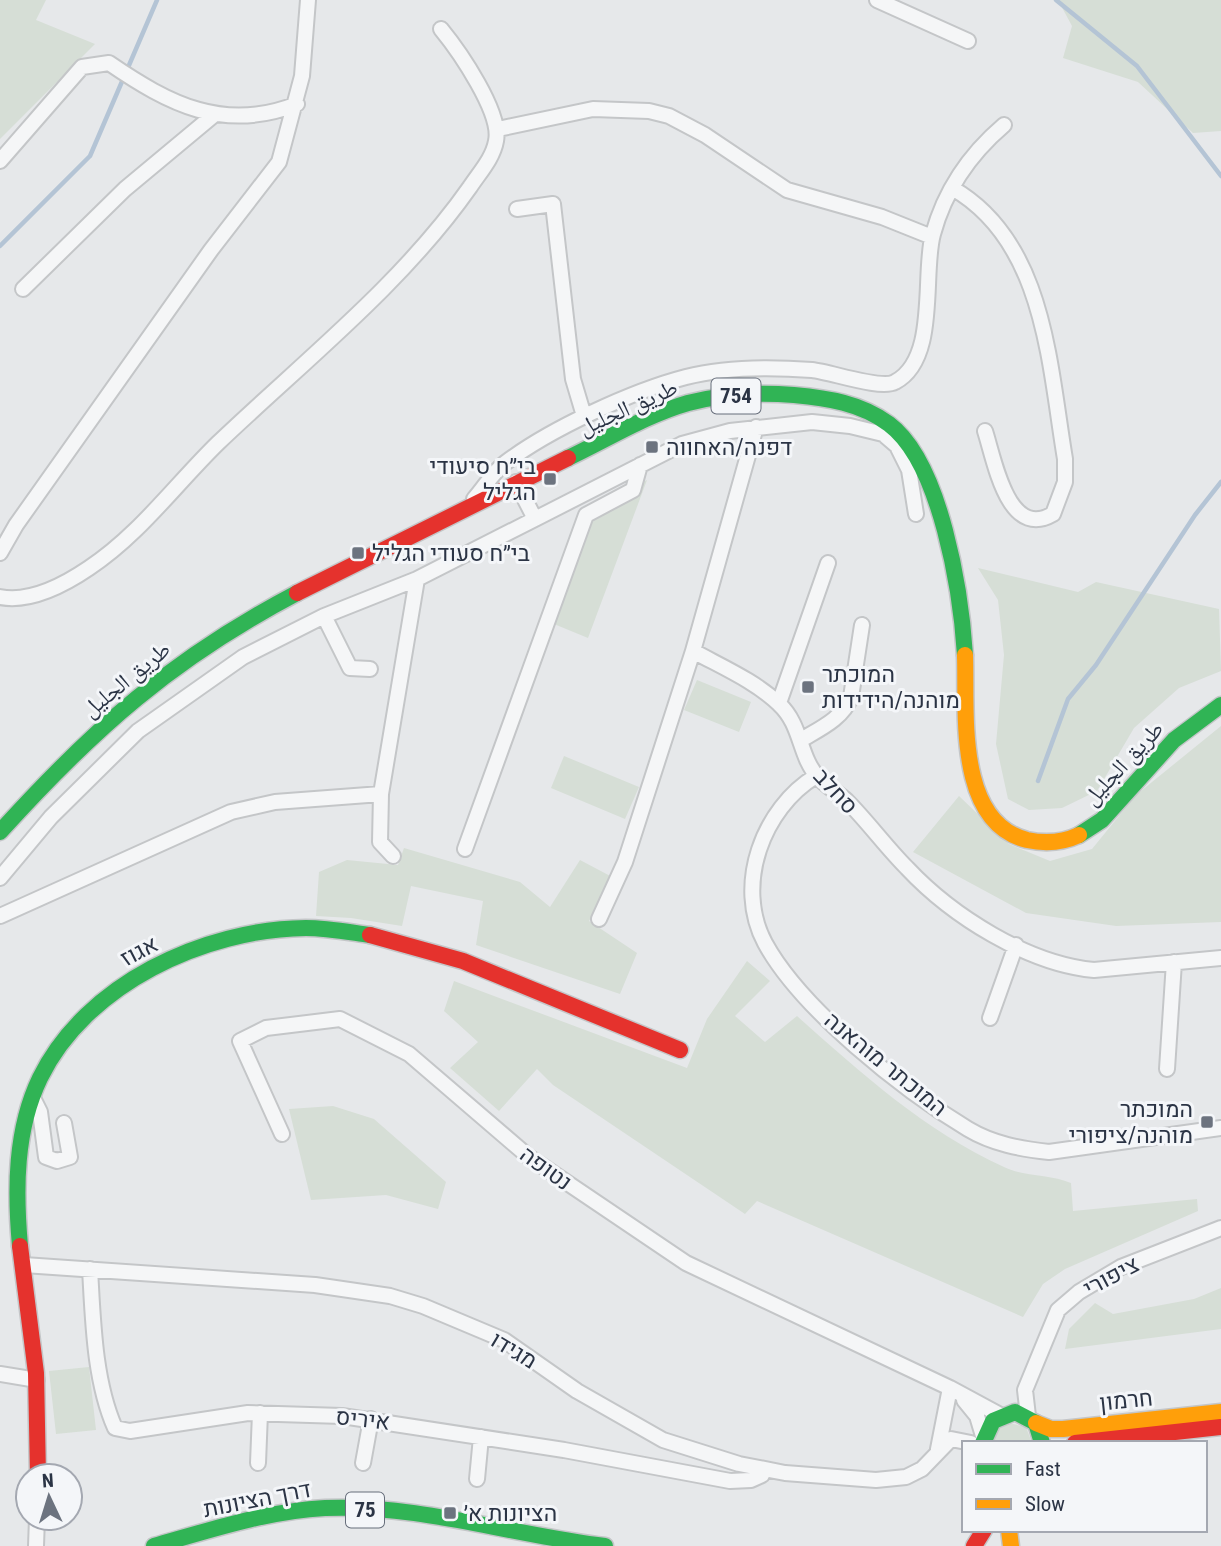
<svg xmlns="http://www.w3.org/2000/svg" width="1221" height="1546" font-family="'Roboto Condensed','Noto Naskh Arabic',Heebo,sans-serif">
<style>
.green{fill:#d6ded6}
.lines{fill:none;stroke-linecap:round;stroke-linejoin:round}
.stream{stroke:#b4c4d5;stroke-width:4.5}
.street-casing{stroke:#c4c6c8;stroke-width:18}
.fast-casing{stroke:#c4c6c8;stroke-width:19}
.slow-casing{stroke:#c4c6c8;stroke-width:19}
.jam-casing{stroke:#c4c6c8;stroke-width:19}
.street{stroke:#f5f6f7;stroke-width:14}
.fast{stroke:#30b455;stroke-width:16}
.slow{stroke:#ff9f0a;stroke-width:16}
.jam{stroke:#e5322d;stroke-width:16}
.poi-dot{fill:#6c737f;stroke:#f4f6f9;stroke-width:2.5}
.labels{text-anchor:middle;stroke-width:6;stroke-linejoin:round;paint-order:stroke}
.shield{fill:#f4f6f9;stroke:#676e7b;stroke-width:2}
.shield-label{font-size:21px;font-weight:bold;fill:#2b3445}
.street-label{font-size:23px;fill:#2b3445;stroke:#f4f6f9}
.poi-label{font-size:23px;fill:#2b3445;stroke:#f4f6f9;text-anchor:start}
</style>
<rect width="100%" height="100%" fill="#e6e8ea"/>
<!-- green -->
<path class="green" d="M 0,0 L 46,0 L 36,20 L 95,44 L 0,139 Z
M 1058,0 L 1221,0 L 1221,131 L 1193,133 L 1138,82 L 1063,58 L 1072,26 Z
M 647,480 L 588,638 L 554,624 L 594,504 Z
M 978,568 L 1078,592 L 1096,582 L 1219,609 L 1221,671 L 1179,688 L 1134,728 L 1097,791 L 1062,808 L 1029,810 L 1008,799 L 996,744 L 1004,655 L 998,600 Z
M 697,680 L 751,702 L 739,732 L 684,710 Z
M 1221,726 L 1221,922 L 1116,926 L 1026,913 L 913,852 L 959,796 L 1009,844 L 1050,861 L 1092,849 L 1136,795 Z
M 564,756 L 639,787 L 625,819 L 551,788 Z
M 404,848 L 520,882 L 550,907 L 580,860 L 614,878 L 589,921 L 637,953 L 620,994 L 476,945 L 483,901 L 411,886 L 402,926 L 351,918 L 316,916 L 319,872 L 347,860 L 398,865 Z
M 747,961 L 770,981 L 735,1016 L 765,1042 L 797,1016 C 861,1073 925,1131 1004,1167 C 1024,1177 1050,1174 1071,1183 L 1073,1211 L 1197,1199 L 1198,1211 L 1065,1269 L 1043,1284 L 1023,1317 L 757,1201 L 745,1214 L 553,1085 L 537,1069 L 499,1111 L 450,1068 L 478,1042 L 444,1011 L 454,981 L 687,1068 L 707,1019 Z
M 333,1106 L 374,1119 L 446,1182 L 438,1209 L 386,1195 L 311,1200 L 289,1109 Z
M 1221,1288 L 1221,1329 L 1065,1349 L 1069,1329 L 1095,1303 L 1113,1314 L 1194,1299 Z
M 89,1367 L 96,1430 L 56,1434 L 49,1371 Z
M 1009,1423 L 1026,1427 L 1032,1443 L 993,1443 L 999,1428 Z"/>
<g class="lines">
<!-- stream -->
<path class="stream" d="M 1056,0 L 1137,66 L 1221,176
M 0,246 L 90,156 L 157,0
M 1038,781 L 1068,699 L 1096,665 L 1195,515 L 1221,482"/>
<defs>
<path id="street" d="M 877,0 L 968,41
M 498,129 L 593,109 L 649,111 L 669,116 L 705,135 L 787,190 L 882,217 L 932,237
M 0,161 L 82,67 L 109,63 C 169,104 224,133 297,104
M 952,188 C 1045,241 1049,364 1065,459 L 1065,482 L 1053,514 C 1008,540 995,462 985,431
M 517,209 L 553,204 L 573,379 L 584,416
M 23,289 L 125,189 L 215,114
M 516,482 L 535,519 L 682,444 L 730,431 L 812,422 L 850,426 L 883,434 L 897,446 L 909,470 L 916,514
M 474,499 C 484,488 493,472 505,463 C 550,429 632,391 686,377 C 724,367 773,367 812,370 C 831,372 881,390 895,382 C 939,359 922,273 933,234 C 945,190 970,154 1004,125
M 0,553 L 16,525 L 211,250 L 279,162 L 302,76 L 308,0
M 0,597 C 31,603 64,585 89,568 C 139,535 175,485 218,443 C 304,361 402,284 470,187 C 480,172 493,158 496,141 C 502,113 459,51 441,29
M 324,616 L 350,668 L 370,669
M 693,651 L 756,427
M 779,703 L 828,563
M 801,740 C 821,728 842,719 851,697 L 862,625
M 816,776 C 763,808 734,885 765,943 C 801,1009 903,1090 968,1129 C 993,1144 1021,1149 1049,1152 L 1221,1128
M 465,849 L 586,515 L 633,490 L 640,465
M 393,856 L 380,842 L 381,794 L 417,579
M 0,878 L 51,817 L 138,731 L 243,657 L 324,616 L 417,579 L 535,519
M 0,916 L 231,812 L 275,802 L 381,794
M 599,919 L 625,862 L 693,651 C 722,667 755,681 779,704 C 802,725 799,757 818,777 C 826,786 838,793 847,801 C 868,822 886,847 907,868 C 952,916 1028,964 1094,970 L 1221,958
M 990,1018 L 1016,945
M 1167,1069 L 1174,962
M 32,1096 L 40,1112 L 46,1157 L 57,1161 L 70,1157 L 64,1123
M 282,1134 L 240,1041 L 266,1028 L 340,1019 L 409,1054 L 529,1157 L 686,1263 L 950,1388 L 1000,1415
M 24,1265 L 315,1285 L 390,1296 L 423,1306 L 504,1340 L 577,1391 L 663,1440 L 739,1464 L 785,1473 L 876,1480 L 906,1477 L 922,1469 L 951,1439 L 971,1443
M 90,1269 C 93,1320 94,1380 115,1428 L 130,1431 L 248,1413 L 342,1416 L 564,1450 L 730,1481 L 751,1480 L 762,1475 L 764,1469
M 0,1374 L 37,1380
M 964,1400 L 977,1416 L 983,1436
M 1028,1416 L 1025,1390 L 1058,1310 L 1079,1292 L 1121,1267 L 1221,1228
M 938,1449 L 950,1388
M 258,1463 L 260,1413
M 363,1463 L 371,1419
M 477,1479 L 481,1437
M 36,1546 L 37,1518"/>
<path id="fast" d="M 568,458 C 608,439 646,415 688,403 C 722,394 759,392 794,395 C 827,398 861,403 889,424 C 941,463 961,592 965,655
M 0,832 C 94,728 172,659 297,593
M 1079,835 L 1102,820 L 1174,740 L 1221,705
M 20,1246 C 15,1190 15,1130 40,1078 C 86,984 204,929 306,928 C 327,928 348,932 370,935
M 983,1443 L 993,1421 L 1015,1412 L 1036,1423 L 1042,1443
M 154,1546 C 210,1530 267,1511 325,1508 C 419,1504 512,1535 605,1546"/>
<path id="slow" d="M 965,655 C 967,710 955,822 1027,840 C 1046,844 1062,843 1079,835
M 1036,1423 L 1051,1429 L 1063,1429 L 1221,1412
M 1009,1530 L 1011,1546"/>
<path id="jam" d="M 297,593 L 568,458
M 370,935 L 463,961 L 680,1050
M 20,1246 L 36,1373 L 38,1476
M 1075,1443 L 1221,1427
M 974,1546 L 984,1530"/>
</defs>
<!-- street casing -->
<use href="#street" class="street-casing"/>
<!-- fast casing -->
<use href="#fast" class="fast-casing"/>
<!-- slow casing -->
<use href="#slow" class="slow-casing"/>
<!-- jam casing -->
<use href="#jam" class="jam-casing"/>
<!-- street -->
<use href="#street" class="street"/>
<!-- fast -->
<use href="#fast" class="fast"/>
<!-- slow -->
<use href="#slow" class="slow"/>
<!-- jam -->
<use href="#jam" class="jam"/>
</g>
<!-- markers -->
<g class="poi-dot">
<rect x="645" y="440" width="14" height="14" rx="3.5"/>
<rect x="543" y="472" width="14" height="14" rx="3.5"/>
<rect x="351" y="546" width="14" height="14" rx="3.5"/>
<rect x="801" y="680" width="14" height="14" rx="3.5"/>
<rect x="1200" y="1115" width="14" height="14" rx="3.5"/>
<rect x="443" y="1506" width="14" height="14" rx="3.5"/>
</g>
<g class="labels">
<!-- shield labels -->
<g class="shield">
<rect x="711.5" y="378.5" width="49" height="35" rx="5"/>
<rect x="346" y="1492.5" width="38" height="35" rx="5"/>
</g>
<g class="shield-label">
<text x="736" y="403">754</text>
<text x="365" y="1517">75</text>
</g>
<!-- street labels -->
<g class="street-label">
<text transform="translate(628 407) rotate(-24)" y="8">طريق الجليل</text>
<text transform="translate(126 679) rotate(-39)" y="8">طريق الجليل</text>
<text transform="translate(1123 763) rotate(-47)" y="8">طريق الجليل</text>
<text transform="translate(836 791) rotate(47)" y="8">סחלב</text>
<text transform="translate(139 951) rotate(-27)" y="8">אגוז</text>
<text transform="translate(886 1064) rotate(39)" y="8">המוכתר מוהאנה</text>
<text transform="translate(546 1168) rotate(36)" y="8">נטופה</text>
<text transform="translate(1111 1276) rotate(-28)" y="8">ציפורי</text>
<text transform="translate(514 1350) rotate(31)" y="8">מגידו</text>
<text transform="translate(1126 1400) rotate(-6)" y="8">חרמון</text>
<text transform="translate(363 1419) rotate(6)" y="8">איריס</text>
<text transform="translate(257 1499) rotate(-11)" y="8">דרך הציונות</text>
</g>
<!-- poi labels -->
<g class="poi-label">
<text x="666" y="455">דפנה/האחווה</text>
<text x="536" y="474" text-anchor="end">בי״ח סיעודי<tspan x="536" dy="26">הגליל</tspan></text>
<text x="372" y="561">בי״ח סעודי הגליל</text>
<text x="822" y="682">המוכתר<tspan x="822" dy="26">מוהנה/הידידות</tspan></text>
<text x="1193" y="1117" text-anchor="end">המוכתר<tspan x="1193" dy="26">מוהנה/ציפורי</tspan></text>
<text x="464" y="1521">הציונות א׳</text>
</g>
</g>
<!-- legend -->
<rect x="962" y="1441" width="245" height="91" fill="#f4f6f9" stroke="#a4a8b1" stroke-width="2"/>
<rect x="976" y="1464" width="35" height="10" fill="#30b455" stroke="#a4a8b1" stroke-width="2"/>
<text x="1025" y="1476" font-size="21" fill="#2b3445">Fast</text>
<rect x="976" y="1499" width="35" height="10" fill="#ff9f0a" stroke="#a4a8b1" stroke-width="2"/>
<text x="1025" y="1511" font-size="21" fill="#2b3445">Slow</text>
<!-- north arrow -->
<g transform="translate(49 1497) rotate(356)"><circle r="33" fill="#f4f6f9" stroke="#a4a8b1" stroke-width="2"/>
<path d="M0-5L12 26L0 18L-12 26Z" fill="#6c737f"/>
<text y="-10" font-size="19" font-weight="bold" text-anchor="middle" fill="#2b3445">N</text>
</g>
</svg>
